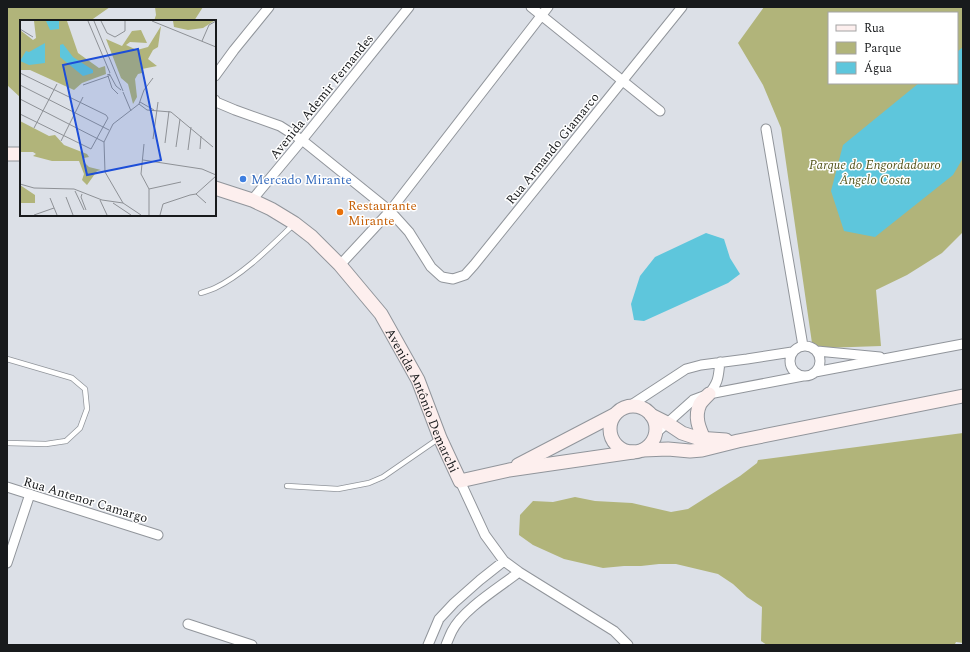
<svg xmlns="http://www.w3.org/2000/svg" width="970" height="652" font-family="Spectral,serif">
<style>
.green{fill:#b1b47a;fill-rule:evenodd}
.water{fill:#5ec6dc}
.lines{fill:none;stroke-linecap:round;stroke-linejoin:round}
.lane-casing{stroke:#91959b;stroke-width:6}
.street-casing{stroke:#91959b;stroke-width:11}
.secondary-casing{stroke:#91959b;stroke-width:15}
.lane{stroke:#fff;stroke-width:4.5}
.street{stroke:#fff;stroke-width:9}
.secondary{stroke:#fdefee;stroke-width:13}
.shop-dot{fill:#3f7fe0;stroke:#fff;stroke-width:1.5}
.food-dot{fill:#e8710a;stroke:#fff;stroke-width:1.5}
.labels{text-anchor:middle;stroke-width:3;stroke-linejoin:round;paint-order:stroke}
.street-label{font-size:13px;fill:#181a1c;stroke:#fff}
.park-label{font-size:13px;font-style:italic;fill:#57581f;stroke:#fff}
.shop-label{font-size:13px;fill:#366cbe;stroke:#fff;text-anchor:start}
.food-label{font-size:13px;fill:#c56008;stroke:#fff;text-anchor:start}
.inset-road{fill:none;stroke:#8e9196;stroke-width:1}
.view{fill:#1d4ed8;fill-opacity:0.15;stroke:#1d4ed8;stroke-width:2}
.inset-edge{fill:none;stroke:#181a1c;stroke-width:2}
</style>
<rect width="100%" height="100%" fill="#dce0e7"/>
<!-- green -->
<path class="green" d="M 7,7 L 110,7 L 90,21 L 21,21 L 21,98 L 7,85 Z
M 155,7 L 203,7 L 194,21 L 154,21 L 156,15 Z
M 764,7 L 963,7 L 963,232 L 942,253 L 907,275 L 876,290 L 881,346 L 823,348 L 812,343 L 781,128 L 763,85 L 738,43 ZM 829,13 L 957,13 L 957,83 L 829,83 Z
M 963,433 L 963,643 L 956,642 L 955,644 L 956,645 L 767,645 L 761,641 L 762,607 L 747,597 L 733,584 L 718,574 L 676,564 L 659,564 L 641,566 L 624,566 L 603,568 L 564,559 L 533,545 L 519,535 L 520,515 L 533,501 L 553,502 L 575,497 L 595,501 L 632,503 L 671,512 L 688,509 L 740,476 L 757,463 L 758,460 Z"/>
<!-- water -->
<path class="water" d="M 963,47 L 963,158 L 953,175 L 875,237 L 844,231 L 831,191 L 843,145 L 919,83 L 957,83 L 957,52 Z
M 706,233 L 724,239 L 730,258 L 740,274 L 728,283 L 644,321 L 634,320 L 631,304 L 640,276 L 655,257 Z"/>
<g class="lines">
<defs>
<path id="lane" d="M 201,293 C 206,291 211,290 215,288 C 244,274 270,247 293,225
M 7,359 L 72,378 L 85,389 L 87,409 L 80,428 L 66,441 L 46,444 L 7,443
M 287,486 L 338,489 L 369,483 L 383,477 L 438,439"/>
<path id="street" d="M 531,7 L 660,111
M 215,76 L 234,50 L 269,7
M 215,100 L 216,102 L 235,110 L 280,126 L 302,140 L 390,211 L 409,232 L 431,267 L 442,277 L 453,279 L 465,275 L 474,265 L 682,7
M 766,129 L 803,346
M 252,200 L 302,140 L 409,7
M 340,265 L 390,211 L 548,7
M790 361a15 15 0 1 1 30 0a15 15 0 1 1-30 0Z
M 817,351 L 880,357
M 815,372 L 963,344
M 709,394 C 719,381 718,378 720,362
M 628,407 L 686,369 L 701,365 L 747,359 L 792,352
M 655,434 L 693,400 L 709,394 L 803,376
M 460,481 L 485,535 L 504,561 L 519,572 L 614,631 L 628,645
M 7,487 L 158,535
M 7,563 L 30,494
M 188,624 L 252,645
M 428,645 L 439,619 L 454,603 L 480,580 L 504,561
M 446,645 C 448,640 450,635 452,631 C 463,609 500,587 519,572"/>
<g id="secondary">
<path d="M 7,154 L 21,154"/>
<path id="s1" d="M 215,188 L 252,200 L 271,209 L 294,223 L 312,237 L 340,265 L 381,314 L 418,380 L 440,438 L 460,481 L 509,470 L 633,452"/>
<circle cx="633" cy="429" r="23"/>
<path d="M 651,415 L 667,423 L 682,433 L 697,438 L 726,440"/>
<path d="M 704,439 C 699,428 694,417 700,404 C 702,401 706,397 709,394"/>
<path d="M 643,450 L 668,449 L 690,451 L 702,450 L 738,441 L 963,396"/>
<path d="M 518,465 L 614,415"/>
</g>
</defs>
<!-- lane casing -->
<use href="#lane" class="lane-casing"/>
<!-- street casing -->
<use href="#street" class="street-casing"/>
<!-- secondary casing -->
<use href="#secondary" class="secondary-casing"/>
<!-- lane -->
<use href="#lane" class="lane"/>
<!-- street -->
<use href="#street" class="street"/>
<!-- secondary -->
<use href="#secondary" class="secondary"/>
</g>
<!-- markers -->
<circle class="shop-dot" cx="243" cy="179" r="4"/>
<circle class="food-dot" cx="340" cy="212" r="4"/>
<g class="labels">
<!-- street labels -->
<g class="street-label">
<text transform="translate(321 96) rotate(-51)" y="5">Avenida Ademir Fernandes</text>
<text transform="translate(552 148) rotate(-51)" y="5">Rua Armando Giamarco</text>
<text dy="5" stroke="none"><textPath href="#s1" startOffset="309">Avenida Antônio Demarchi</textPath></text>
<text transform="translate(86 499) rotate(17)" y="5">Rua Antenor Camargo</text>
</g>
<!-- park labels -->
<g class="park-label">
<text x="875" y="169">Parque do Engordadouro<tspan x="875" dy="15">Ângelo Costa</tspan></text>
</g>
<!-- shop labels -->
<g class="shop-label">
<text x="251" y="184">Mercado Mirante</text>
</g>
<!-- food labels -->
<g class="food-label">
<text x="348" y="210">Restaurante<tspan x="348" dy="15">Mirante</tspan></text>
</g>
</g>
<!-- overview -->
<g transform="translate(20 20)">
<rect width="196" height="196" fill="#dce0e7"/>
<path d="M 14,1 L 47,1 L 58,33 L 79,48 L 85,46 L 86,54 L 62,63 L 54,70 L 10,50 L 0,50 L 0,10 L 13,20 L 16,18 ZM 153,1 L 194,1 L 183,8 L 168,10 L 154,7 ZM 141,6 L 138,27 L 133,30 L 128,39 L 137,46 L 122,49 L 122,53 L 118,54 L 115,59 L 117,77 L 113,84 L 108,64 L 101,58 L 86,19 L 102,26 L 112,11 L 121,10 L 127,23 L 110,22 L 106,25 L 117,30 L 128,27 ZM 0,101 L 29,116 L 35,115 L 44,125 L 67,134 L 69,137 L 64,138 L 64,142 L 69,147 L 81,150 L 77,151 L 67,165 L 62,160 L 64,154 L 59,141 L 32,141 L 13,136 L 16,134 L 13,132 L 0,132 ZM 0,165 L 15,175 L 15,183 L 1,183 Z" fill="#b1b47a"/>
<path d="M 26,1 L 39,1 L 39,9 L 30,10 ZM 25,23 L 25,43 L 9,45 L 0,41 L 6,31 L 9,32 ZM 43,24 L 53,37 L 73,50 L 73,53 L 63,56 L 40,37 L 40,25 Z" fill="#5ec6dc"/>
<path class="inset-road" d="M 68,1 L 90,53M 74,1 L 103,71M 81,1 L 87,13 L 95,17 L 105,11 L 105,1M 132,1 L 196,27M 0,9 L 13,17M 182,21 L 189,5 L 196,1M 0,53 L 86,95 L 88,98 L 71,129 L 0,94M 90,55 L 96,66 L 101,70M 88,56 L 92,68 L 98,74M 0,65 L 89,110M 63,65 L 89,56 L 90,54 L 87,55M 103,72 L 111,91M 0,79 L 84,122M 120,82 L 134,90M 119,84 L 127,90 L 151,92 L 193,127M 14,108 L 37,64M 133,119 L 138,82M 41,121 L 63,77M 145,123 L 149,91M 124,124 L 121,154 L 129,169 L 129,195M 156,127 L 160,99M 180,129 L 181,116M 168,130 L 171,107M 123,140 L 182,149 L 196,155M 0,164 L 14,168 L 54,169 L 82,180 L 103,183 L 121,195M 129,169 L 161,162M 55,171 L 64,190M 62,174 L 61,177 L 66,190M 176,174 L 196,156M 46,177 L 53,195M 30,178 L 37,195M 80,180 L 87,195M 93,183 L 111,195M 103,183 L 85,152 L 84,122 L 93,104 L 119,84 L 124,70 L 133,58M 14,195 L 34,188M 140,195 L 143,184 L 170,175 L 176,174 L 186,183"/>
<path class="view" d="M 118,29 L 141,140 L 67,155 L 43,45 Z"/>
<rect width="196" height="196" class="inset-edge"/>
</g>
<!-- border -->
<rect width="970" height="652" fill="none" stroke="#181a1c" stroke-width="16"/>
<!-- legend -->
<rect x="828" y="12" width="130" height="72" fill="#ffffff" stroke="#a3a3a4"/>
<rect x="836" y="25" width="20" height="6" fill="#fdefee" stroke="#a3a3a4"/>
<text x="864" y="32" font-size="12" fill="#181a1c">Rua</text>
<rect x="836" y="42" width="20" height="12" fill="#b1b47a" stroke="#a3a3a4"/>
<text x="864" y="52" font-size="12" fill="#181a1c">Parque</text>
<rect x="836" y="62" width="20" height="12" fill="#5ec6dc" stroke="#a3a3a4"/>
<text x="864" y="72" font-size="12" fill="#181a1c">Água</text>
</svg>
